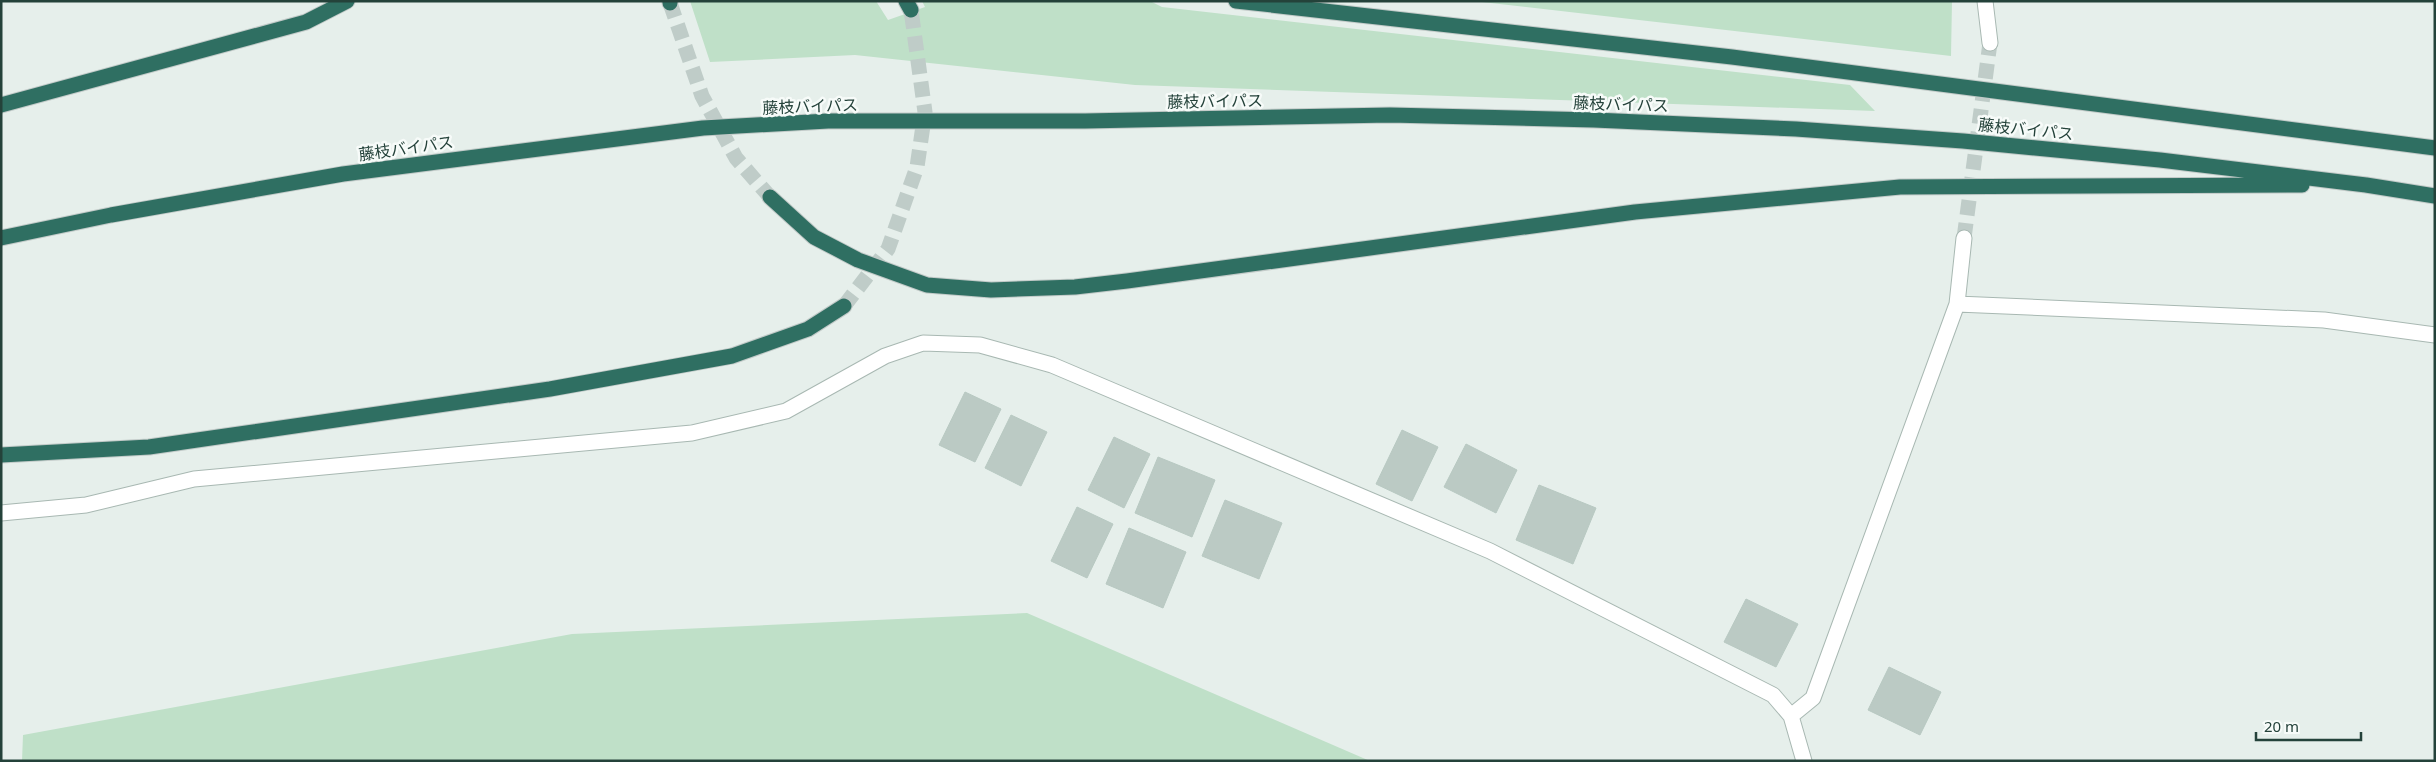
<svg xmlns="http://www.w3.org/2000/svg" width="2436" height="762" font-family="'Noto Sans','Noto Sans JP',sans-serif">
<style>
.green{fill:#bfe0c8}
.building{fill:#bbcac4;stroke:#b8c9c2}
.lines{fill:none;stroke-linecap:round;stroke-linejoin:round}
.street-tunnel{stroke:#bfccc8;stroke-width:15;stroke-dasharray:15 8;stroke-linecap:butt}
.highway-tunnel{stroke:#bfccc8;stroke-width:15;stroke-dasharray:15 8;stroke-linecap:butt}
.street-casing{stroke:#a8b8b2;stroke-width:17}
.highway-casing{stroke:#c2cac8;stroke-width:17}
.street{stroke:#fff;stroke-width:15}
.highway{stroke:#2f6f62;stroke-width:15}
.labels{text-anchor:middle;stroke-width:5;stroke-linejoin:round;paint-order:stroke}
.street-label{font-size:16px;fill:#24423a;stroke:#f7fbf9}
</style>
<rect width="100%" height="100%" fill="#e6efeb"/>
<!-- green -->
<path class="green" d="M 690,1 L 876,1 L 888,20 L 925,7 L 922,1 L 1150,1 L 1162,7 L 1850,85 L 1875,111 L 1135,85 L 855,55 L 710,62 Z
M 1473,1 L 1952,1 L 1951,56 Z
M 1027,613 L 1370,761 L 22,761 L 23,735 L 572,634 Z"/>
<!-- building -->
<path class="building" d="M 965,392 L 1001,409 L 975,462 L 939,445 Z
M 1011,415 L 1047,432 L 1021,486 L 985,468 Z
M 1402,430 L 1438,447 L 1412,501 L 1376,484 Z
M 1114,437 L 1150,454 L 1124,508 L 1088,490 Z
M 1466,444 L 1517,470 L 1496,513 L 1444,487 Z
M 1158,457 L 1215,480 L 1192,537 L 1135,513 Z
M 1539,485 L 1596,508 L 1573,564 L 1516,540 Z
M 1225,500 L 1282,523 L 1259,579 L 1202,556 Z
M 1077,507 L 1113,524 L 1087,578 L 1051,561 Z
M 1129,528 L 1186,552 L 1163,608 L 1106,584 Z
M 1746,599 L 1798,624 L 1776,667 L 1724,642 Z
M 1889,667 L 1941,692 L 1920,735 L 1868,710 Z"/>
<g class="lines">
<!-- street-tunnel -->
<path class="street-tunnel" d="M 1964,238 L 1990,43"/>
<!-- highway-tunnel -->
<path class="highway-tunnel" d="M 670,3 L 702,96 L 736,158 L 770,197
M 844,306 L 888,249 L 917,167 L 925,112 L 911,10"/>
<defs>
<path id="street" d="M 1985,1 L 1990,43
M 1957,304 L 2324,320 L 2435,335
M 1,513 L 86,505 L 194,479 L 692,433 L 786,411 L 885,356 L 923,343 L 980,345 L 1052,365 L 1490,551 L 1773,695 L 1791,716 L 1804,761
M 1791,716 L 1813,698 L 1957,304 L 1964,238"/>
<path id="highway" d="M 670,1 L 670,3
M 906,1 L 911,10
M 1236,1 L 1732,57 L 2435,148
M 1,105 L 306,22 L 347,1
M 770,197 L 814,237 L 858,260 L 927,285 L 991,290 L 1075,287 L 1127,281 L 1635,212 L 1900,187 L 2302,185
M 1,238 L 111,215 L 343,174 L 703,128 L 828,121 L 1085,121 L 1390,115 L 1594,120 L 1796,129 L 1963,141 L 2160,160 L 2366,185 L 2435,196
M 1,455 L 149,447 L 550,389 L 732,356 L 808,329 L 844,306"/>
</defs>
<!-- street casing -->
<use href="#street" class="street-casing"/>
<!-- highway casing -->
<use href="#highway" class="highway-casing"/>
<!-- street -->
<use href="#street" class="street"/>
<!-- highway -->
<use href="#highway" class="highway"/>
</g>
<g class="labels">
<!-- street labels -->
<g class="street-label">
<text transform="translate(1215 101) rotate(-1)" y="6">藤枝バイパス</text>
<text transform="translate(1621 104) rotate(2)" y="6">藤枝バイパス</text>
<text transform="translate(810 106) rotate(-2)" y="6">藤枝バイパス</text>
<text transform="translate(2026 129) rotate(6)" y="6">藤枝バイパス</text>
<text transform="translate(406 148) rotate(-8)" y="6">藤枝バイパス</text>
</g>
</g>
<!-- border -->
<rect width="2436" height="762" fill="none" stroke="#24423a" stroke-width="5"/>
<!-- scale -->
<path d="M2256 732v8h105v-8" fill="none" stroke="#24423a" stroke-width="2.5"/>
<text x="2264" y="732" font-size="15" fill="#24423a" stroke="#f7fbf9" stroke-width="4" paint-order="stroke">20 m</text>
</svg>
